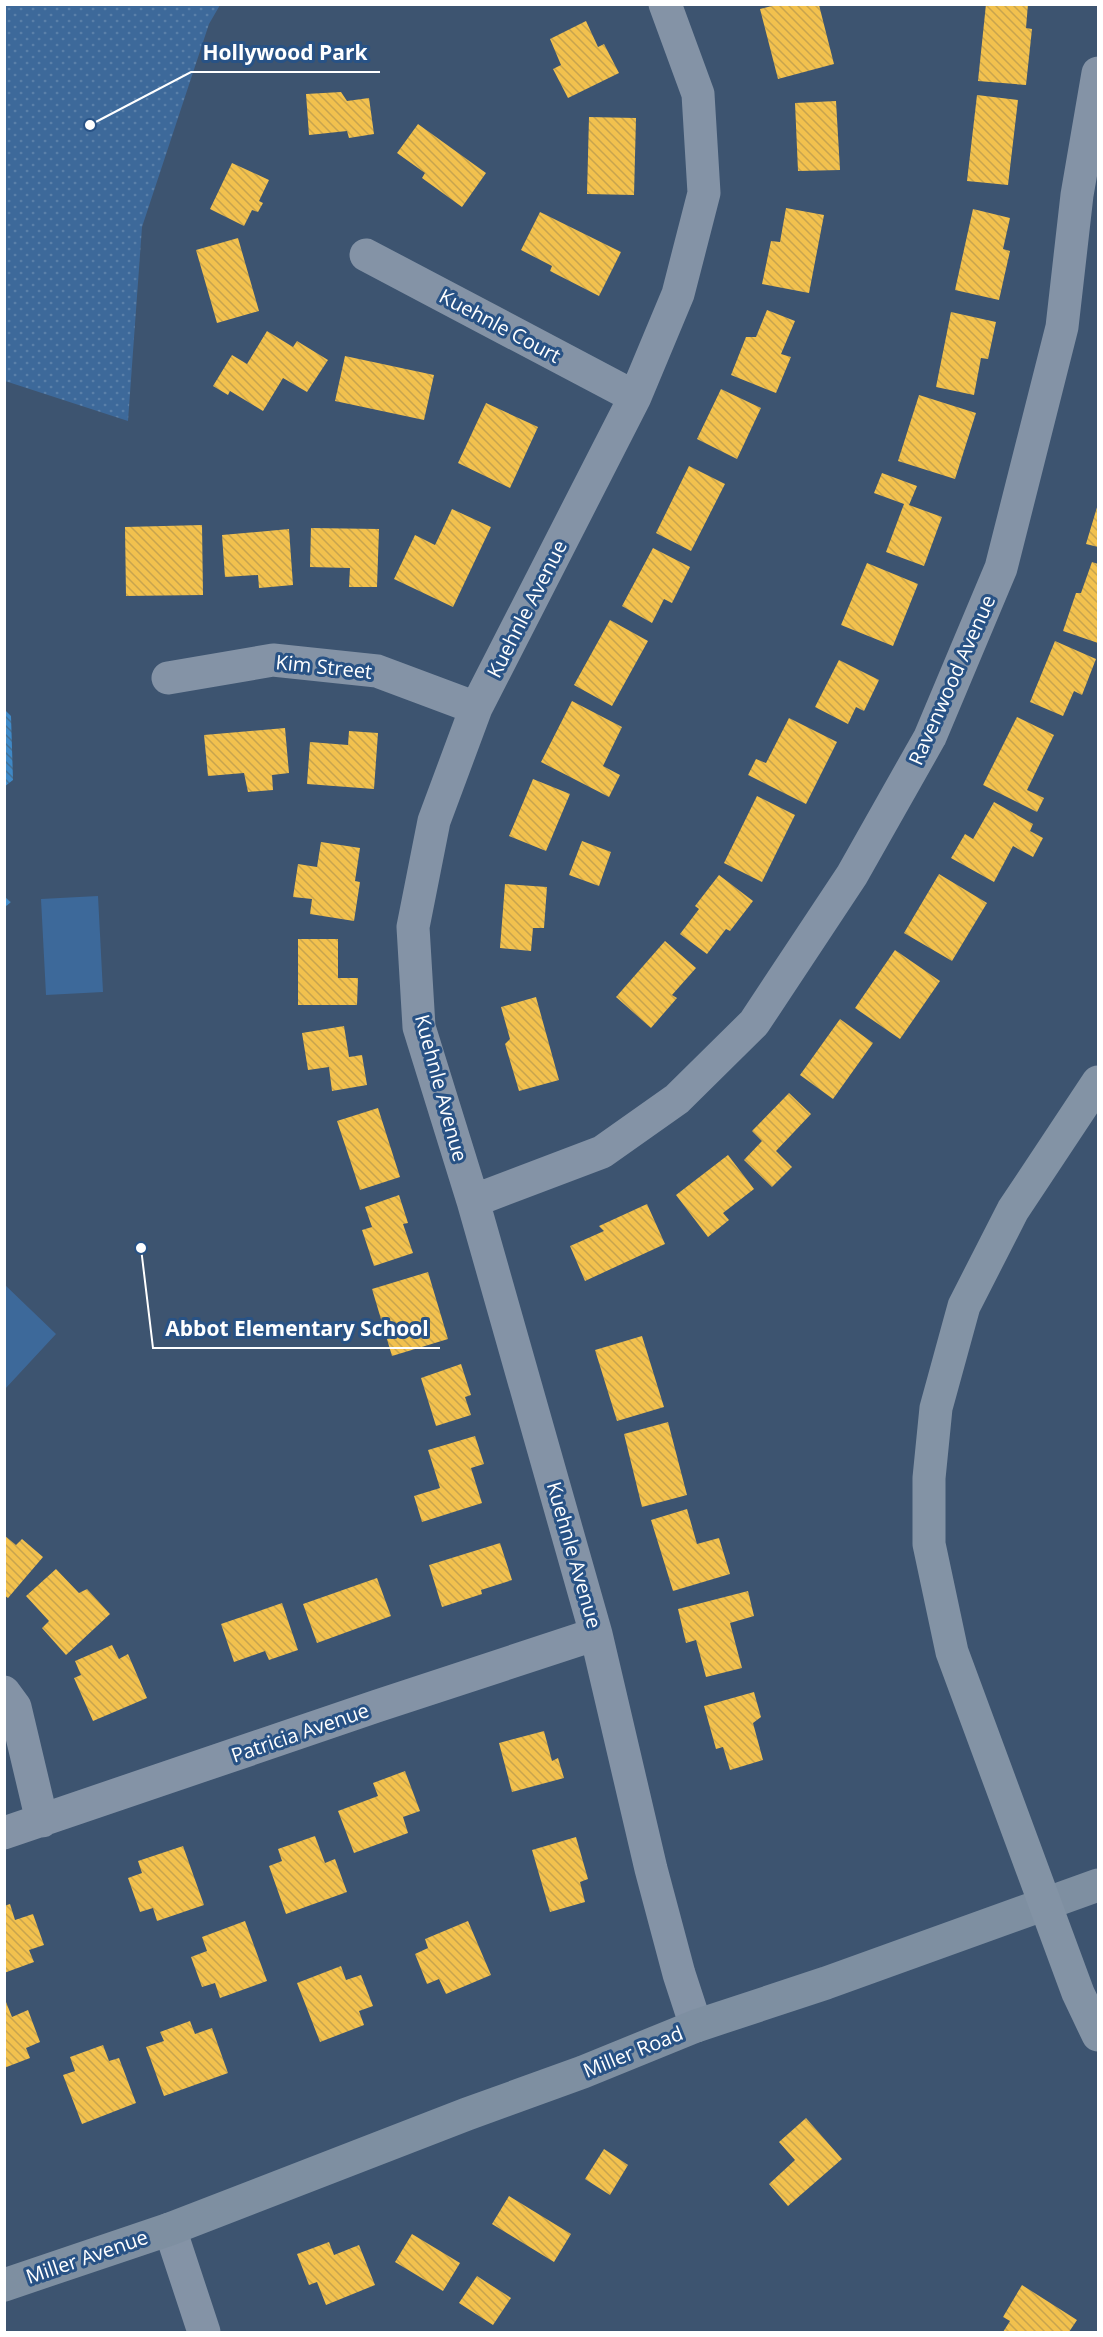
<svg xmlns="http://www.w3.org/2000/svg" width="1103" height="2337" font-family="'Open Sans',sans-serif">
<style>
.grass{fill:#3d699a}
.park{fill:url(#park-dots)}
.homes{fill:url(#homes-back-hatch)}
.schools{fill:url(#schools-back-hatch)}
.lines{fill:none;stroke-linecap:round;stroke-linejoin:round}
.minor{stroke:#8493a6;stroke-width:33}
.secondary{stroke:#7e8fa1;stroke-width:33}
.motorway{stroke:#8393a5;stroke-width:33}
.labels{text-anchor:middle;stroke-width:6;stroke-linejoin:round;paint-order:stroke}
.street-label{font-size:20px;fill:#fff;stroke:#285285}
.leader{fill:none;stroke:#fff;stroke-width:2}
.callout-dot{fill:#fff;stroke:#285285;stroke-width:2}
.callout-label{font-size:21px;text-anchor:middle;font-weight:bold;fill:#fff;stroke:#285285;stroke-width:6;stroke-linejoin:round;paint-order:stroke}
</style>
<defs>
<pattern id="park-dots" width="8" height="8" patternUnits="userSpaceOnUse" patternTransform="scale(1.5)"><rect width="8" height="8" fill="#3d699a"/><path d="M2 2h.1M6 6h.1" fill="none" stroke="#5a80a9" stroke-width="1.8" stroke-linecap="round"/></pattern>
<pattern id="homes-back-hatch" width="6" height="6" patternUnits="userSpaceOnUse" patternTransform="scale(1.5)"><rect width="6" height="6" fill="#f2c14e"/><path d="M-1 5l2 2M0 0l6 6M5-1l2 2" fill="none" stroke="#c8a44e"/></pattern>
<pattern id="schools-back-hatch" width="6" height="6" patternUnits="userSpaceOnUse" patternTransform="scale(1.5)"><rect width="6" height="6" fill="#3f88c5"/><path d="M-1 5l2 2M0 0l6 6M5-1l2 2" fill="none" stroke="#447095"/></pattern>
</defs>
<rect width="100%" height="100%" fill="#3d5470"/>
<!-- grass -->
<path class="grass" d="M 98,896 L 103,992 L 46,995 L 41,899 Z
M 5,1285 L 56,1334 L 5,1389 L 4,1389 Z"/>
<!-- park -->
<path class="park" d="M 5,4 L 220,5 L 209,24 L 142,227 L 128,421 L 5,381 Z"/>
<!-- homes -->
<path class="homes" d="M 986,4 L 1028,4 L 1026,28 L 1032,29 L 1026,85 L 978,81 Z
M 776,5 L 819,5 L 834,64 L 778,79 L 760,9 Z
M 586,21 L 598,47 L 604,44 L 619,73 L 568,98 L 553,69 L 561,65 L 550,39 Z
M 341,92 L 347,101 L 369,98 L 374,134 L 349,138 L 347,131 L 309,135 L 306,94 Z
M 977,95 L 1018,100 L 1008,185 L 967,181 Z
M 836,101 L 840,170 L 798,171 L 795,103 Z
M 589,117 L 636,118 L 634,195 L 587,194 Z
M 418,124 L 486,173 L 462,207 L 422,178 L 425,173 L 397,153 Z
M 232,163 L 269,180 L 259,201 L 263,203 L 258,212 L 252,210 L 244,226 L 210,209 Z
M 786,208 L 824,215 L 809,293 L 762,284 L 771,241 L 780,242 Z
M 973,209 L 1010,218 L 1003,249 L 1010,251 L 999,300 L 955,290 Z
M 540,212 L 621,252 L 599,296 L 550,271 L 552,266 L 521,250 Z
M 238,238 L 259,311 L 217,323 L 196,250 Z
M 767,310 L 795,321 L 781,354 L 791,357 L 776,393 L 731,375 L 746,337 L 756,337 Z
M 951,312 L 996,322 L 988,359 L 981,358 L 974,395 L 936,387 Z
M 267,331 L 293,347 L 297,341 L 328,360 L 307,392 L 283,378 L 263,411 L 230,391 L 228,395 L 213,386 L 232,355 L 247,364 Z
M 345,356 L 434,375 L 424,420 L 335,401 Z
M 721,389 L 761,408 L 737,459 L 697,439 Z
M 919,395 L 976,413 L 955,479 L 898,461 Z
M 486,403 L 538,427 L 510,488 L 458,463 Z
M 689,466 L 725,484 L 691,551 L 656,533 Z
M 882,473 L 917,486 L 909,505 L 942,517 L 924,566 L 886,552 L 904,504 L 874,493 Z
M 1098,504 L 1098,547 L 1086,544 Z
M 452,509 L 491,527 L 453,607 L 394,579 L 415,535 L 435,545 Z
M 202,525 L 203,595 L 126,596 L 125,527 Z
M 311,528 L 379,529 L 377,587 L 349,587 L 350,568 L 310,567 Z
M 289,529 L 293,585 L 259,588 L 258,575 L 225,577 L 222,535 Z
M 653,548 L 690,567 L 672,603 L 664,599 L 652,623 L 622,606 Z
M 1092,562 L 1098,564 L 1098,643 L 1063,631 L 1076,593 L 1081,593 Z
M 867,563 L 918,584 L 893,646 L 841,625 Z
M 610,620 L 648,641 L 612,706 L 574,685 Z
M 1055,641 L 1096,659 L 1082,695 L 1074,691 L 1063,716 L 1030,702 Z
M 839,660 L 879,680 L 864,711 L 856,707 L 848,724 L 815,707 Z
M 572,701 L 622,727 L 603,766 L 620,775 L 609,797 L 541,762 Z
M 1017,717 L 1054,735 L 1027,790 L 1044,798 L 1037,812 L 983,785 Z
M 789,718 L 837,742 L 806,804 L 748,775 L 756,759 L 766,763 Z
M 285,728 L 289,773 L 272,775 L 273,790 L 248,792 L 244,773 L 208,776 L 204,735 Z
M 349,731 L 378,733 L 374,789 L 307,784 L 310,742 L 348,745 Z
M 533,779 L 570,794 L 546,851 L 509,836 Z
M 757,796 L 795,815 L 762,882 L 724,863 Z
M 994,802 L 1033,824 L 1030,831 L 1043,838 L 1033,857 L 1013,846 L 994,882 L 951,858 L 965,834 L 973,839 Z
M 582,841 L 611,852 L 599,886 L 569,875 Z
M 321,842 L 360,848 L 355,881 L 360,882 L 354,921 L 310,914 L 312,899 L 293,897 L 298,864 L 317,867 Z
M 939,874 L 987,903 L 952,961 L 904,933 Z
M 719,875 L 753,901 L 730,931 L 726,929 L 707,954 L 680,934 L 699,909 L 695,906 Z
M 505,884 L 547,887 L 544,928 L 533,928 L 531,951 L 500,948 Z
M 298,939 L 338,939 L 338,978 L 358,978 L 357,1005 L 298,1005 Z
M 665,941 L 696,968 L 672,995 L 677,998 L 651,1028 L 616,997 Z
M 895,950 L 940,981 L 900,1039 L 855,1008 Z
M 536,997 L 559,1080 L 519,1091 L 505,1044 L 510,1039 L 501,1007 Z
M 840,1019 L 873,1043 L 833,1099 L 800,1075 Z
M 344,1026 L 349,1057 L 362,1055 L 367,1085 L 332,1091 L 329,1067 L 308,1070 L 302,1033 Z
M 789,1093 L 811,1114 L 776,1151 L 792,1167 L 772,1187 L 744,1160 L 762,1141 L 752,1131 Z
M 378,1108 L 400,1177 L 360,1190 L 337,1121 Z
M 728,1155 L 754,1189 L 723,1213 L 729,1220 L 708,1237 L 676,1195 Z
M 399,1195 L 408,1223 L 403,1224 L 413,1253 L 374,1266 L 362,1230 L 372,1227 L 365,1207 Z
M 647,1204 L 665,1244 L 585,1281 L 570,1246 L 604,1231 L 599,1226 Z
M 428,1272 L 448,1339 L 392,1356 L 372,1289 Z
M 642,1336 L 664,1407 L 617,1421 L 595,1350 Z
M 461,1364 L 471,1395 L 465,1397 L 471,1415 L 436,1426 L 421,1378 Z
M 668,1422 L 687,1495 L 642,1507 L 624,1434 Z
M 475,1436 L 484,1464 L 471,1468 L 482,1503 L 422,1522 L 414,1496 L 440,1488 L 428,1450 Z
M 687,1509 L 697,1544 L 719,1538 L 730,1574 L 673,1591 L 651,1520 Z
M 4,1535 L 16,1545 L 22,1539 L 43,1557 L 8,1598 L 4,1595 Z
M 500,1543 L 512,1580 L 481,1590 L 482,1594 L 442,1607 L 429,1565 Z
M 56,1569 L 79,1593 L 87,1589 L 110,1614 L 66,1655 L 42,1628 L 49,1621 L 26,1596 Z
M 377,1578 L 391,1616 L 317,1643 L 303,1604 Z
M 748,1591 L 754,1616 L 730,1623 L 742,1668 L 706,1677 L 696,1640 L 686,1643 L 678,1609 Z
M 282,1603 L 298,1650 L 269,1660 L 265,1651 L 234,1662 L 221,1624 Z
M 112,1645 L 119,1659 L 128,1654 L 147,1698 L 93,1721 L 74,1678 L 81,1675 L 75,1661 Z
M 754,1692 L 761,1717 L 753,1723 L 763,1760 L 730,1770 L 723,1747 L 716,1749 L 704,1706 Z
M 544,1731 L 552,1761 L 558,1758 L 564,1778 L 512,1792 L 499,1743 Z
M 405,1771 L 420,1811 L 403,1817 L 408,1833 L 354,1853 L 338,1811 L 378,1796 L 373,1783 Z
M 315,1836 L 325,1863 L 335,1859 L 347,1892 L 286,1914 L 269,1866 L 282,1861 L 278,1849 Z
M 576,1837 L 588,1879 L 580,1882 L 585,1902 L 550,1912 L 532,1850 Z
M 183,1846 L 204,1905 L 157,1921 L 153,1908 L 140,1912 L 128,1878 L 142,1873 L 138,1861 Z
M 10,1904 L 15,1920 L 33,1914 L 44,1945 L 29,1950 L 34,1962 L 4,1973 L 4,1906 Z
M 245,1921 L 267,1981 L 220,1998 L 215,1983 L 202,1987 L 191,1957 L 207,1951 L 202,1937 Z
M 468,1921 L 491,1975 L 446,1994 L 439,1979 L 427,1984 L 415,1954 L 428,1948 L 425,1939 Z
M 341,1966 L 346,1980 L 361,1975 L 373,2006 L 359,2011 L 364,2025 L 320,2042 L 297,1983 Z
M 4,1997 L 12,2017 L 28,2010 L 40,2042 L 26,2048 L 30,2058 L 4,2068 Z
M 190,2021 L 195,2034 L 212,2028 L 228,2073 L 164,2096 L 146,2047 L 164,2041 L 160,2032 Z
M 103,2045 L 109,2061 L 119,2058 L 136,2103 L 82,2124 L 63,2075 L 75,2071 L 70,2057 Z
M 806,2118 L 842,2159 L 788,2206 L 769,2184 L 795,2160 L 779,2142 Z
M 604,2149 L 628,2165 L 610,2195 L 585,2179 Z
M 509,2196 L 571,2234 L 554,2262 L 492,2224 Z
M 412,2234 L 460,2263 L 443,2291 L 395,2262 Z
M 329,2242 L 334,2255 L 359,2245 L 375,2285 L 326,2305 L 317,2282 L 309,2285 L 297,2254 Z
M 477,2276 L 511,2298 L 493,2325 L 459,2303 Z
M 1022,2285 L 1077,2320 L 1069,2332 L 1003,2332 L 1010,2321 L 1003,2317 Z"/>
<!-- schools -->
<path class="schools" d="M 4,709 L 11,716 L 13,780 L 4,787 Z
M 4,896 L 11,902 L 4,908 Z"/>
<g class="lines">
<!-- minor -->
<path class="minor" d="M 665,4 L 698,94 L 704,193 L 678,294 L 635,397 L 476,708 L 434,821 L 413,927 L 419,1027 L 473,1201 L 596,1634 L 651,1869 L 679,1974 L 696,2026
M 366,255 L 635,397
M 168,678 L 273,660 L 377,671 L 476,708
M 473,1201 L 602,1152 L 677,1099 L 754,1023 L 852,875 L 930,737 L 1001,568 L 1062,327 L 1077,195 L 1098,73
M 4,1692 L 15,1707 L 42,1821
M 4,1833 L 377,1706 L 596,1634
M 170,2229 L 204,2332"/>
<!-- secondary -->
<path class="secondary" d="M 4,2285 L 170,2229 L 467,2114 L 583,2072 L 696,2026 L 826,1983 L 1098,1885"/>
<!-- motorway -->
<path class="motorway" d="M 1098,1082 L 1013,1210 L 964,1306 L 936,1408 L 929,1478 L 929,1544 L 952,1652 L 1078,1993 L 1098,2035"/>
</g>
<g class="labels">
<!-- street labels -->
<g class="street-label">
<text transform="translate(500 326) rotate(28)" y="7">Kuehnle Court</text>
<text transform="translate(527 609) rotate(-63)" y="7">Kuehnle Avenue</text>
<text transform="translate(324 667) rotate(6)" y="7">Kim Street</text>
<text transform="translate(952 680) rotate(-66)" y="7">Ravenwood Avenue</text>
<text transform="translate(441 1088) rotate(75)" y="7">Kuehnle Avenue</text>
<text transform="translate(574 1555) rotate(74)" y="7">Kuehnle Avenue</text>
<text transform="translate(300 1733) rotate(-19)" y="7">Patricia Avenue</text>
<text transform="translate(633 2052) rotate(-22)" y="7">Miller Road</text>
<text transform="translate(87 2257) rotate(-19)" y="7">Miller Avenue</text>
</g>
</g>
<!-- callouts -->
<path class="leader" d="M90 125L191 72H380M141 1248L153 1348H440"/>
<g class="callout-dot">
<circle cx="90" cy="125" r="6"/>
<circle cx="141" cy="1248" r="6"/>
</g>
<g class="callout-label">
<text x="285" y="60">Hollywood Park</text>
<text x="297" y="1336">Abbot Elementary School</text>
</g>
<!-- border -->
<rect width="1103" height="2337" fill="none" stroke="#ffffff" stroke-width="12"/>
</svg>
